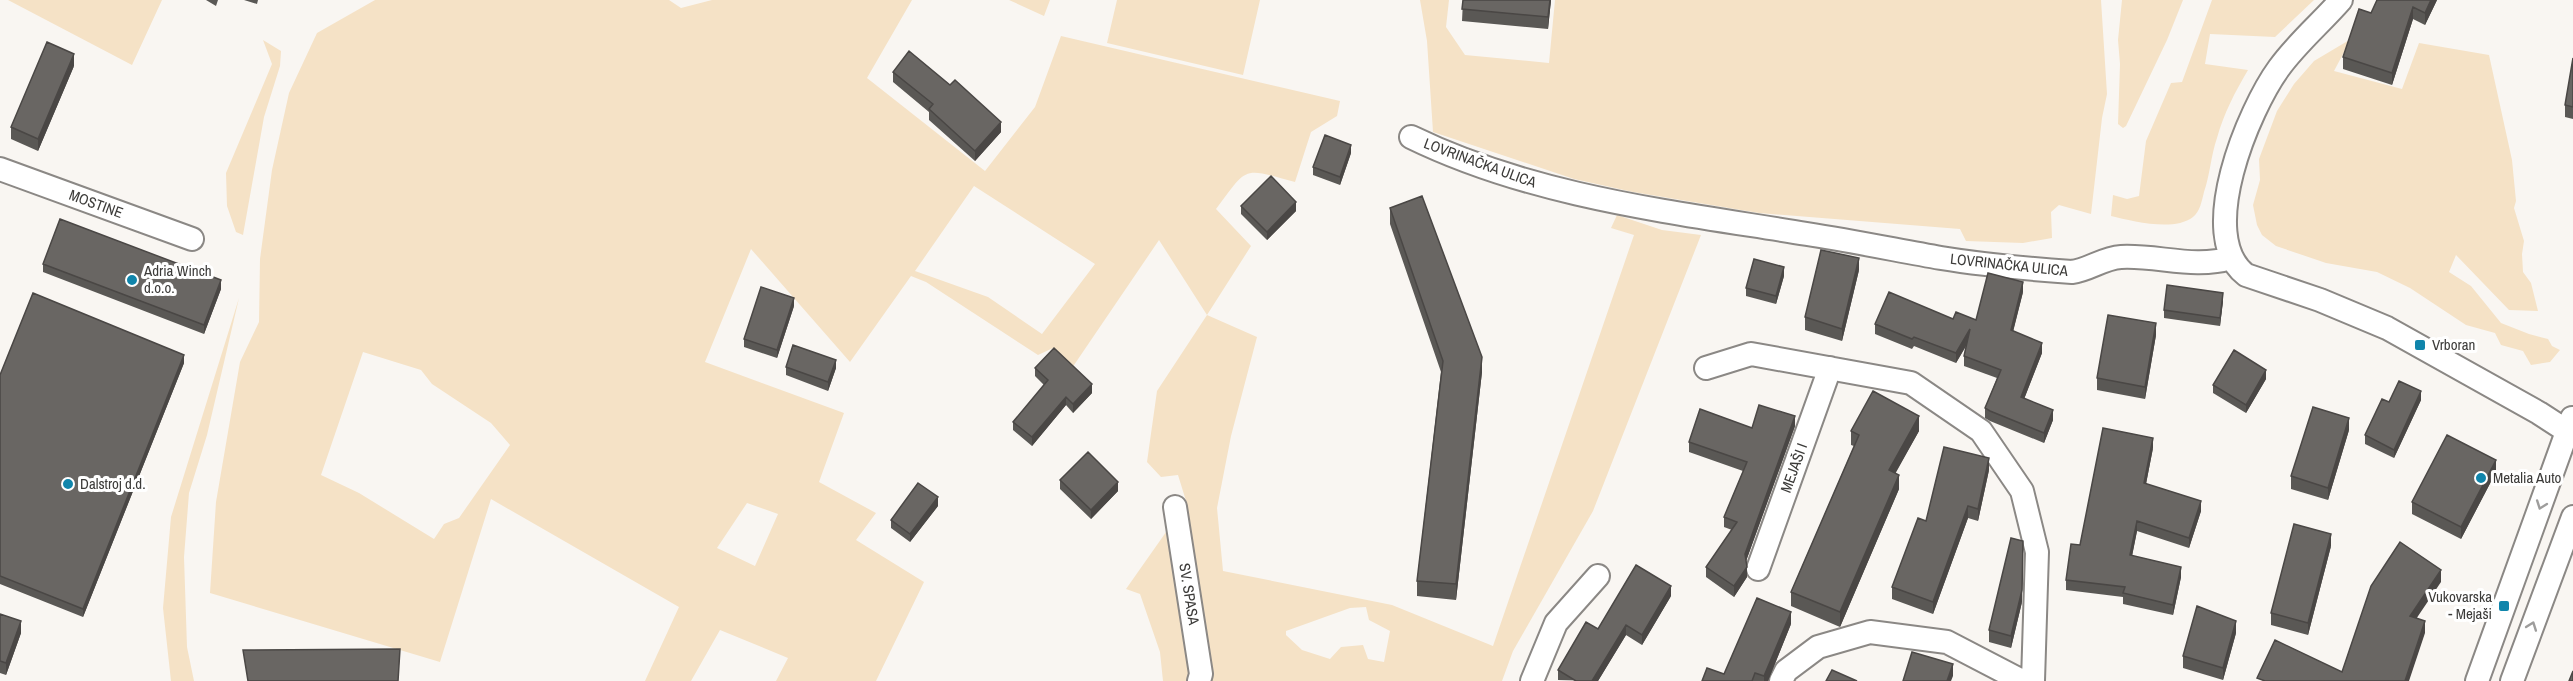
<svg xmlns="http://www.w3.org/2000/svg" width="2573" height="681" font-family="'Archivo Narrow',sans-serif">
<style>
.green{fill:#f5e2c6;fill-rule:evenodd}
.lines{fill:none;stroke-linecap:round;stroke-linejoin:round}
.minor-casing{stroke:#8b8885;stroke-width:26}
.minor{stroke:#fff;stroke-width:22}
.wall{fill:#5a5855}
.shaded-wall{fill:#4a4745}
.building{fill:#696663;stroke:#4a4745;stroke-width:1.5}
.oneway{stroke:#9e9d9c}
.poi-dot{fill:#1085ab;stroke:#fff;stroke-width:2}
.labels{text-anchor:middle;stroke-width:6;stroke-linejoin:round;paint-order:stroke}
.street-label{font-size:15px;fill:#3c3b39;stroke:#fff}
.poi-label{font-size:15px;fill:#3c3b39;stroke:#fff;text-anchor:start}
</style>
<rect width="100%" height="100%" fill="#f9f6f2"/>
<!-- green -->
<path class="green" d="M 8,0 L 162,0 L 132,65 Z
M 375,0 L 669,0 L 681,8 L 712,0 L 912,0 L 867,78 L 985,171 L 1035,107 L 1061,36 L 1340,101 L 1337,116 L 1311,132 L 1295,182 C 1242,168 1249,165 1216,209 L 1251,246 L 1207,315 L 1257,337 L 1231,436 L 1217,508 L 1223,571 L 1392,605 L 1493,646 L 1634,235 L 1611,228 L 1617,215 L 1662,230 L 1701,235 L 1593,511 L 1513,651 L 1502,681 L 1207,681 L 1187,504 L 1178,475 L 1161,477 L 1147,462 L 1157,391 L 1207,315 L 1159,240 L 1072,368 L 1053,348 L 1038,355 L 926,282 L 911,276 L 850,362 L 751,249 L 705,362 L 844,413 L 819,482 L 876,513 L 856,540 L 924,582 L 876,681 L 776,681 L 788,658 L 720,630 L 691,681 L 645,681 L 679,607 L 491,499 L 440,662 L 210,593 L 216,502 L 240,362 L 259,322 L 260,259 L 272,170 L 289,93 L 317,33 ZM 974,186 L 1095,264 L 1042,334 L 988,297 L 915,271 ZM 363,352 L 421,370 L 432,384 L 491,423 L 510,445 L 459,518 L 444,524 L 434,539 L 359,493 L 321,475 ZM 747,503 L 778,514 L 755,566 L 717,548 ZM 1366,607 L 1369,620 L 1390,631 L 1384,662 L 1368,659 L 1363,645 L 1341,647 L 1330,659 L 1302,650 L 1286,635 L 1286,631 L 1350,608 Z
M 1009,0 L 1050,0 L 1044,16 Z
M 1117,0 L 1260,0 L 1243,75 L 1107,43 Z
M 1420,0 L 1449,0 L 1446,27 L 1465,55 L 1549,63 L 1555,0 L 2101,0 L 2107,94 L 2102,118 L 2091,214 L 2059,205 L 2051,212 L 2052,238 L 2023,243 L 1966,241 L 1960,229 L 1759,213 L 1633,192 L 1574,179 L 1433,132 L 1427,41 Z
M 2122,0 L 2183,0 L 2167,40 L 2126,126 L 2123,128 L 2118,124 L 2120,64 L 2118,40 Z
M 2212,0 L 2314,0 L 2275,37 L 2210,34 L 2205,64 L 2248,70 C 2235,92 2224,113 2217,138 C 2211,155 2210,175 2204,192 C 2202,200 2200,212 2193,217 C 2174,232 2132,221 2111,216 L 2113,195 L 2127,199 L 2139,196 L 2146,141 L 2171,83 L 2182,82 Z
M 2351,39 L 2334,71 L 2402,89 L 2419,43 L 2489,55 L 2512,160 L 2516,201 L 2514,208 L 2524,241 L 2522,254 L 2523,272 L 2531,283 L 2538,311 L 2509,310 L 2456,255 L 2449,272 L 2471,286 L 2501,323 L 2529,334 L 2548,339 L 2552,346 L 2560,350 L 2550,362 L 2531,365 L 2523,351 L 2501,345 L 2495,333 L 2466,325 L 2410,288 L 2377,272 L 2326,263 L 2276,246 L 2262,235 L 2257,225 L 2253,205 L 2260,180 L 2259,159 L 2277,111 L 2294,84 L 2314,61 Z
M 263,40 L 281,51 L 280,66 L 264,117 L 243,235 L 236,232 L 227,206 L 226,173 L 272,64 Z
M 239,298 L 207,435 L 189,493 L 184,557 L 187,647 L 194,681 L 171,681 L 163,608 L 171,517 Z
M 1171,525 L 1187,644 L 1190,681 L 1163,681 L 1160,652 L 1140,594 L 1126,589 Z"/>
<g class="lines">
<defs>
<path id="minor" d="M 2341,0 C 2321,23 2297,43 2279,68 C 2249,109 2195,236 2246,275 L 2320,300 L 2387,328 L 2539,413 L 2573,435
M 1411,137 C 1534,197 1673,212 1807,234 C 1852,241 1896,250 1941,258 C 1984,265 2029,269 2072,272 C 2089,270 2103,258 2121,257 C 2158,255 2194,269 2231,258
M 0,169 L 192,239
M 1706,368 L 1751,354 L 1911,383 L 1981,431 L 2022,491 L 2037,552 L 2033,681
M 1175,507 L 1201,674 L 1199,681
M 1758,569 L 1830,368
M 1532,681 L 1556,623 L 1598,576
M 1781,681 L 1786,671 L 1818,647 L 1870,632 L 1947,642 L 2022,681
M 2477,681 L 2572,418
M 2512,681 L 2573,517"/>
</defs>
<!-- minor casing -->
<use href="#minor" class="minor-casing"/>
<!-- minor -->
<use href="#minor" class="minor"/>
</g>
<!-- wall -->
<path class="wall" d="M 206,0 L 218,0 L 216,6 Z
M 244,0 L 258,0 L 257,4 Z
M 1463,0 L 1551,0 L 1548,29 L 1462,21 Z
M 2437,0 L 2425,25 L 2413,19 L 2392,85 L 2343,69 L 2343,57 L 2371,13 Z
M 2573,58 L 2573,119 L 2565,117 L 2565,105 Z
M 74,66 L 38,151 L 11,139 L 11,127 Z
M 893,72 L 1001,132 L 975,161 L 929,120 L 929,112 L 893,82 Z
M 1351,153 L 1340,185 L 1313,175 L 1313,167 Z
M 1241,206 L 1296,211 L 1267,240 L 1241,214 Z
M 1390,208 L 1482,372 L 1456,600 L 1417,596 L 1417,581 L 1441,372 L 1390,224 Z
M 43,264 L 221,289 L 204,334 L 43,272 Z
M 1859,270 L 1842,341 L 1805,330 L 1805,317 Z
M 1784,276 L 1776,304 L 1746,296 L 1746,288 Z
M 2023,292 L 2013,331 L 2042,353 L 2024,399 L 2053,420 L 2044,443 L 1990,421 L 1985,418 L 1985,408 L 1997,378 L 1964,366 L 1964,356 L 1966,346 L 1956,363 L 1914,346 L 1912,349 L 1875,334 L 1875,324 L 1953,319 L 1976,320 Z
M 2223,301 L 2220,326 L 2164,318 L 2164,310 Z
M 794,306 L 777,358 L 744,347 L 744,339 Z
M 2156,335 L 2145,399 L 2097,390 L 2097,378 Z
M 184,363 L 83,617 L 0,584 L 0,375 Z
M 786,367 L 836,368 L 828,391 L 786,375 Z
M 1035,368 L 1092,393 L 1073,413 L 1066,405 L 1032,446 L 1013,430 L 1013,422 L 1044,385 L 1035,376 Z
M 2266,379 L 2246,413 L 2213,393 L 2213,385 Z
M 2421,400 L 2394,458 L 2365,444 L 2365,435 L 2389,402 Z
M 1795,426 L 1746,561 L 1747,577 L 1734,597 L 1706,577 L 1706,567 L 1732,530 L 1724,527 L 1724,517 L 1743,471 L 1689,452 L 1689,442 L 1752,428 Z
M 2349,430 L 2328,500 L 2291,489 L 2291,476 Z
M 1851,431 L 1919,431 L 1895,473 L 1899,489 L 1840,627 L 1791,606 L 1791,592 L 1854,446 L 1851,445 Z
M 2153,448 L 2146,484 L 2201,511 L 2189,548 L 2137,531 L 2132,556 L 2181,577 L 2173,615 L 2123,604 L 2123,597 L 2066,590 L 2066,580 L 2080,545 Z
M 1989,470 L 1978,521 L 1968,518 L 1933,614 L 1892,599 L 1892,587 L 1926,521 Z
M 2496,472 L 2461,539 L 2412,514 L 2412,502 Z
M 1060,480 L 1118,491 L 1091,519 L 1060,489 Z
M 938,506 L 910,542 L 891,528 L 891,520 Z
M 2331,546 L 2308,635 L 2271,625 L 2271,613 Z
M 1671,596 L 1642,645 L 1626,635 L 1598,681 L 1558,680 L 1558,670 L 1598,629 Z
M 2022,602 L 2011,648 L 1989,642 L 1989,630 Z
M 0,614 L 21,633 L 6,675 L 0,673 Z
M 1791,624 L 1768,681 L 1702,681 L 1724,674 Z
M 2236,633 L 2223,680 L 2183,668 L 2183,656 Z"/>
<!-- shaded-wall -->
<path class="shaded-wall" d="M 1550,0 L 1551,0 L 1548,29 L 1548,17 Z
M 2431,0 L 2437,0 L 2425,25 L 2425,13 Z
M 2413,7 L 2413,19 L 2392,85 L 2392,73 Z
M 74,54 L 74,66 L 38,151 L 38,139 Z
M 1001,122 L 1001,132 L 975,161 L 975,151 Z
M 1351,145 L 1351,153 L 1340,185 L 1340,177 Z
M 1296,202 L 1296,211 L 1267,240 L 1267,232 Z
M 1859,258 L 1859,270 L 1842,341 L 1842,329 Z
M 1784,267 L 1784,276 L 1776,304 L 1776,296 Z
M 221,280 L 221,289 L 204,334 L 204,325 Z
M 2023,282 L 2023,292 L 2011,340 L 2011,330 Z
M 2223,293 L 2223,301 L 2220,326 L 2220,318 Z
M 794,298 L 794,306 L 777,358 L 777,350 Z
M 2156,323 L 2156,335 L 2145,399 L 2145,387 Z
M 1970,329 L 1970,339 L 1956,363 L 1956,353 Z
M 2042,343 L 2042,353 L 2021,407 L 2021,397 Z
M 184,355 L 184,363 L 83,617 L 83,609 Z
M 1482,357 L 1482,372 L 1456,600 L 1456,584 Z
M 836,360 L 836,368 L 828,391 L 828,382 Z
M 2266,370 L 2266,379 L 2246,413 L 2246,405 Z
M 1092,384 L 1092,393 L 1073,413 L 1073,404 Z
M 2421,391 L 2421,400 L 2394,458 L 2394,450 Z
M 1066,397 L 1066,405 L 1032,446 L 1032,437 Z
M 2053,410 L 2053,420 L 2044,443 L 2044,433 Z
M 1795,416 L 1795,426 L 1745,564 L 1745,554 Z
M 1919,416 L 1919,431 L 1889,485 L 1889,470 Z
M 2349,418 L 2349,430 L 2328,500 L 2328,488 Z
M 2153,438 L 2153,448 L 2144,494 L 2144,483 Z
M 1989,458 L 1989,470 L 1978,521 L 1978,509 Z
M 2496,460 L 2496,472 L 2461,539 L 2461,527 Z
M 1899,475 L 1899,489 L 1840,627 L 1840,612 Z
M 1118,482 L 1118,491 L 1091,519 L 1091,510 Z
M 938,497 L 938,506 L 910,542 L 910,534 Z
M 2201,501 L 2201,511 L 2189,548 L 2189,538 Z
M 1968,506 L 1968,518 L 1933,614 L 1933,602 Z
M 2137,521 L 2137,531 L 2130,566 L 2130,555 Z
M 2331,534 L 2331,546 L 2308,635 L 2308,623 Z
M 2023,541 L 2022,602 L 2011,648 L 2011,636 Z
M 1747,567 L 1747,577 L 1734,597 L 1734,586 Z
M 2181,567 L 2181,577 L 2173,615 L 2173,605 Z
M 2441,570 L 2441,582 L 2410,628 L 2410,616 Z
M 1671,586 L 1671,596 L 1642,645 L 1642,635 Z
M 1791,612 L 1791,624 L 1768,681 L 1764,681 L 1764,676 Z
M 21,621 L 21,633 L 6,675 L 6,663 Z
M 2236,621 L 2236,633 L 2223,680 L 2223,668 Z
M 2425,621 L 2425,633 L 2409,681 L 2405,681 Z
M 1626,625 L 1626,635 L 1598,681 L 1592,681 Z
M 1953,664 L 1953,676 L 1951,681 L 1947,681 Z"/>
<!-- building -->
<path class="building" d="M 1463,0 L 1550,0 L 1548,17 L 1462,9 Z
M 2377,0 L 2431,0 L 2425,13 L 2413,7 L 2392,73 L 2343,57 L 2359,9 L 2371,13 Z
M 47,42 L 74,54 L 38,139 L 11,127 Z
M 909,51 L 950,85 L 955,80 L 1001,122 L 975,151 L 929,109 L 933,104 L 893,72 Z
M 2573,58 L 2573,107 L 2565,105 Z
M 1325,135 L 1351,145 L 1340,177 L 1313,167 Z
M 1271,176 L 1296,202 L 1267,232 L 1241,206 Z
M 1422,196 L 1482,357 L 1456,584 L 1417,581 L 1443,361 L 1390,208 Z
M 60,219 L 221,280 L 204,325 L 43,264 Z
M 1821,250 L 1859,258 L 1842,329 L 1805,317 Z
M 1754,259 L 1784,267 L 1776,296 L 1746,288 Z
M 1988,273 L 2023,282 L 2011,330 L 2042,343 L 2021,397 L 2053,410 L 2044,433 L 1990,411 L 1985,408 L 2001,370 L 1964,356 L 1970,329 L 1956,353 L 1914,337 L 1912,339 L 1875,324 L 1889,292 L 1953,319 L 1956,312 L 1976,320 Z
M 2167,285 L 2223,293 L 2220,318 L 2164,310 Z
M 761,287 L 794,298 L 777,350 L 744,339 Z
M 33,293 L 184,355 L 83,609 L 0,576 L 0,375 Z
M 2108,315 L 2156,323 L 2145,387 L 2097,378 Z
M 793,345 L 836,360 L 828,382 L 786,367 Z
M 1054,348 L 1092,384 L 1073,404 L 1066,397 L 1032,437 L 1013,422 L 1048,380 L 1035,368 Z
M 2234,350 L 2266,370 L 2246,405 L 2213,385 Z
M 2399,381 L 2421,391 L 2394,450 L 2365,435 L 2382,399 L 2389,402 Z
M 1873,391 L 1919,416 L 1889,470 L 1899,475 L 1840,612 L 1791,592 L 1859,435 L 1851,431 Z
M 1759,405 L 1795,416 L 1745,554 L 1747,567 L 1734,586 L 1706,567 L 1737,522 L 1724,517 L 1747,462 L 1689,442 L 1700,409 L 1752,428 Z
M 2313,407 L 2349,418 L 2328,488 L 2291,476 Z
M 2103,428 L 2153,438 L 2144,483 L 2201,501 L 2189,538 L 2137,521 L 2130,555 L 2181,567 L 2173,605 L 2123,593 L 2125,587 L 2066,580 L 2071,544 L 2080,545 Z
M 2447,435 L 2496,460 L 2461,527 L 2412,502 Z
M 1944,447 L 1989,458 L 1978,509 L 1968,506 L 1933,602 L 1892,587 L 1918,518 L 1926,521 Z
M 1088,452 L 1118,482 L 1091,510 L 1060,480 Z
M 918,483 L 938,497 L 910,534 L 891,520 Z
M 2294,524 L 2331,534 L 2308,623 L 2271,613 Z
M 2011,538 L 2023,541 L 2022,590 L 2011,636 L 1989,630 Z
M 2400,542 L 2441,570 L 2410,616 L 2425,621 L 2405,681 L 2265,681 L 2257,678 L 2275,640 L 2342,672 L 2371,586 Z
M 1636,565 L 1671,586 L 1642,635 L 1626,625 L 1592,681 L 1576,681 L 1558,670 L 1586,622 L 1598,629 Z
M 1757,598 L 1791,612 L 1764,676 L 1755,673 L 1752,681 L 1702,681 L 1707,668 L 1724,674 Z
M 2197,606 L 2236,621 L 2223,668 L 2183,656 Z
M 0,614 L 21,621 L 6,663 L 0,661 Z
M 400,649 L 398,681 L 248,681 L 243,650 Z
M 1912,652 L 1953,664 L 1947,681 L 1903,681 Z
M 1832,670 L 1857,681 L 1826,681 Z
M 2573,671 L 2573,681 L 2569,681 Z"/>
<!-- one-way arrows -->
<defs><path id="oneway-chevron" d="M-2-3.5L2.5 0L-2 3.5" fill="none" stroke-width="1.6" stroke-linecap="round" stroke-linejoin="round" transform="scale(1.5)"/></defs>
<g class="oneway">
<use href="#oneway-chevron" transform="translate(2541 505) rotate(110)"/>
<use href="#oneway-chevron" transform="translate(2532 626) rotate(-70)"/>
</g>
<!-- markers -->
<g class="poi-dot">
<circle cx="132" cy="280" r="6"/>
<rect x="2414" y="339" width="12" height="12" rx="3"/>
<circle cx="2481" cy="478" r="6"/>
<circle cx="68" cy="484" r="6"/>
<rect x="2498" y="600" width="12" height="12" rx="3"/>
</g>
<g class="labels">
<!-- street labels -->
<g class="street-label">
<text transform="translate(1480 163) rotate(20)" y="5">LOVRINAČKA ULICA</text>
<text transform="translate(96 204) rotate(20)" y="5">MOSTINE</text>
<text transform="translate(2009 265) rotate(6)" y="5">LOVRINAČKA ULICA</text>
<text transform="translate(1794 468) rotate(-70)" y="5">MEJAŠI I</text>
<text transform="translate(1189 594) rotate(81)" y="5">SV. SPASA</text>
</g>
<!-- poi labels -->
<g class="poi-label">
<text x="144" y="276">Adria Winch<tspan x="144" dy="17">d.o.o.</tspan></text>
<text x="2432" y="350">Vrboran</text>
<text x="2493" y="483">Metalia Auto</text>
<text x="80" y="489">Dalstroj d.d.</text>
<text x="2492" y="602" text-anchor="end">Vukovarska<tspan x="2492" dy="17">- Mejaši</tspan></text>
</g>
</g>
</svg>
